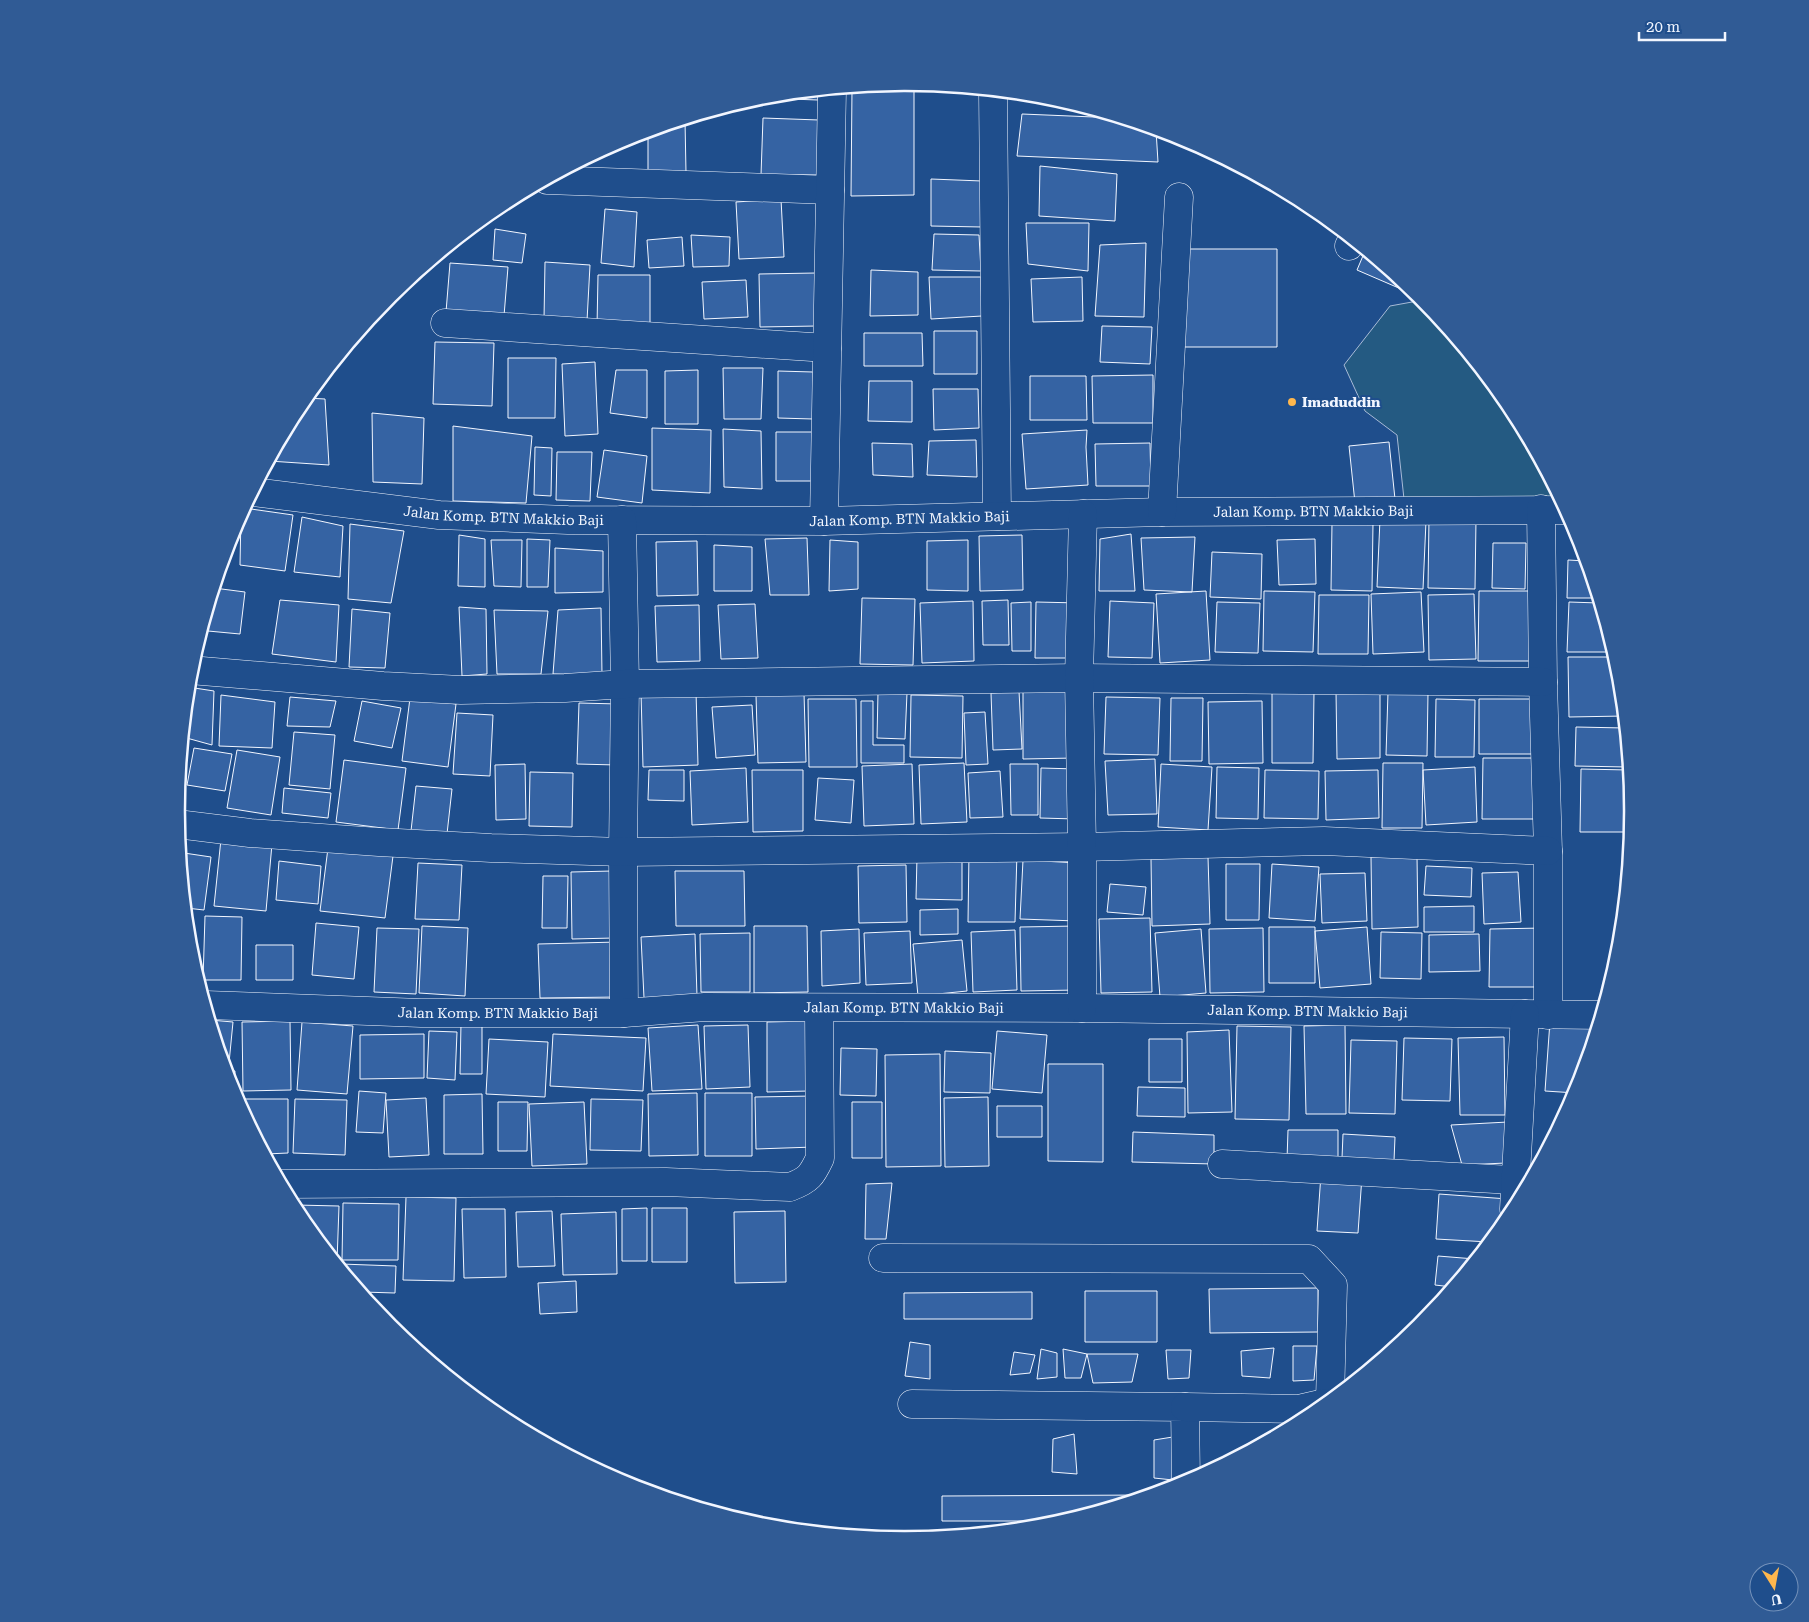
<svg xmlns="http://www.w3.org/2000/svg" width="1809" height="1622" font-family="'Roboto Serif',serif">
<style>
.green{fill:#245a82;stroke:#a8bbd7}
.building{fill:#3563a3;stroke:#f2f6ff}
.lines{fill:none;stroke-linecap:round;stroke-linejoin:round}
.minor-casing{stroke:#f2f6ff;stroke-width:29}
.minor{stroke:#1f4e8c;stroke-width:28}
.poi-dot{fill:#ffb74d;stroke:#1f4e8c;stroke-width:2}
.labels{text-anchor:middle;stroke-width:4;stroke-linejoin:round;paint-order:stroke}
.poi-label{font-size:14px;font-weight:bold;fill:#f2f6ff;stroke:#1f4e8c;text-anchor:start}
.street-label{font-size:14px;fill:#f2f6ff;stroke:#1f4e8c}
.rim{fill:none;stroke:#f2f6ff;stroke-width:2.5}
</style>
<rect width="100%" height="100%" fill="#1f4e8c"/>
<!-- green -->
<path class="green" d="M 1423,300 L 1510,407 L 1560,499 L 1404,499 L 1397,435 L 1365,411 L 1344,365 L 1390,306 Z"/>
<!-- building -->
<path class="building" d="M 904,82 L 914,83 L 914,195 L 851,196 L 852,88 Z
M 818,91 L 818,100 L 761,98 L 763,96 Z
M 1022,114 L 1118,118 L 1156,130 L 1158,162 L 1017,156 Z
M 763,118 L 819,120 L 820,175 L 761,175 Z
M 685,120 L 686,173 L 648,174 L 648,131 Z
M 1040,166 L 1117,174 L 1115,221 L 1039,216 Z
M 931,179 L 982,181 L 982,227 L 931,226 Z
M 781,199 L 784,257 L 739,259 L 736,202 Z
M 605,209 L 637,212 L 634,267 L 601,263 Z
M 1026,223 L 1089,223 L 1088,271 L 1028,264 Z
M 495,229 L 526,234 L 522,263 L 493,260 Z
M 934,234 L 979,235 L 981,271 L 932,270 Z
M 691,235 L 730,237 L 729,266 L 693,267 Z
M 682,237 L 684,266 L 649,268 L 647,240 Z
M 1146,243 L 1144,317 L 1095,316 L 1100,245 Z
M 1180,249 L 1277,249 L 1277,347 L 1181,347 Z
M 1365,251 L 1410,288 L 1408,292 L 1357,270 Z
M 545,262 L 590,265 L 587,321 L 544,319 Z
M 450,263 L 508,267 L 504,316 L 446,312 Z
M 871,270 L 918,272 L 918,315 L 870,316 Z
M 816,273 L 817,326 L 760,327 L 759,274 Z
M 598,275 L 650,275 L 650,328 L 597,327 Z
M 929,277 L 981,277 L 982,316 L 931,319 Z
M 1082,277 L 1083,321 L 1033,322 L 1031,279 Z
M 746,280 L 748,317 L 704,319 L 702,282 Z
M 1102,326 L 1152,327 L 1150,364 L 1100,362 Z
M 934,331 L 977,331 L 977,374 L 934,374 Z
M 864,333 L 922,333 L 923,366 L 864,366 Z
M 435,342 L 494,343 L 492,406 L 433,404 Z
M 508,358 L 556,358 L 555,418 L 508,418 Z
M 595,362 L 598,434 L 565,436 L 562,364 Z
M 723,368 L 763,368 L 761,419 L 724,419 Z
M 616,370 L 647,370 L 647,418 L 610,413 Z
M 698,370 L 698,424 L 665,424 L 665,371 Z
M 778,371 L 813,372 L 813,419 L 778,418 Z
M 1153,375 L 1153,423 L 1093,423 L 1092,376 Z
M 1030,376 L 1086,376 L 1087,420 L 1030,420 Z
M 869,381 L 912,381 L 912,422 L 868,421 Z
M 933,389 L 978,389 L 979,428 L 934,430 Z
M 306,398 L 325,399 L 329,465 L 269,461 L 299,406 Z
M 372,413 L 424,418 L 422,484 L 373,482 Z
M 453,426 L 532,436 L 526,503 L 453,501 Z
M 652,428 L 711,430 L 710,493 L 652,490 Z
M 723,429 L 761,431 L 762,489 L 724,487 Z
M 1087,430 L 1086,447 L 1088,485 L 1026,489 L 1022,434 Z
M 776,432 L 812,432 L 812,481 L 776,481 Z
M 976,440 L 977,477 L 927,475 L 929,441 Z
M 1389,442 L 1395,499 L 1355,503 L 1349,446 Z
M 872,443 L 912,444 L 913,477 L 873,475 Z
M 1150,443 L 1151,486 L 1096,486 L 1095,444 Z
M 535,447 L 552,448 L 551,496 L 534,495 Z
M 604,450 L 647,456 L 642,503 L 597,497 Z
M 557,452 L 592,452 L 590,501 L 556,500 Z
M 244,508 L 293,515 L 285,571 L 240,565 L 241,514 Z
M 302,517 L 343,526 L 340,577 L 294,572 Z
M 1429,518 L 1476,519 L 1475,589 L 1428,588 Z
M 1380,519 L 1426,521 L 1423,589 L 1377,587 Z
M 1332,523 L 1373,523 L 1372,591 L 1331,590 Z
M 350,524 L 404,531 L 391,603 L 348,599 Z
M 1131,534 L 1135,591 L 1099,591 L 1100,539 Z
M 459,535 L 485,539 L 485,587 L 458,586 Z
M 1022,535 L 1023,590 L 980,591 L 979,536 Z
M 1195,537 L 1192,592 L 1144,590 L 1141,538 Z
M 807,538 L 809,595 L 770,595 L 765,539 Z
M 527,539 L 550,540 L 548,587 L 527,587 Z
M 1315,539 L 1316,584 L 1279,585 L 1277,540 Z
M 491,540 L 522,540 L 521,587 L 494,586 Z
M 830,540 L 858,542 L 858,589 L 829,591 Z
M 968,540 L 968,591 L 927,590 L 927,541 Z
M 697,541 L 698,595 L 657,596 L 656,542 Z
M 1493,543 L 1526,543 L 1525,589 L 1492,588 Z
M 714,545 L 752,547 L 752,591 L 714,591 Z
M 555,548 L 603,551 L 603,592 L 555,593 Z
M 1212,552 L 1262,554 L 1261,599 L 1210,597 Z
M 1568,560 L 1586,561 L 1598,598 L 1567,598 Z
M 214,588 L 245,592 L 240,634 L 208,631 Z
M 1206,591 L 1210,660 L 1160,663 L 1156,594 Z
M 1264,591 L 1315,592 L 1313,652 L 1263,651 Z
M 1479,591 L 1538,591 L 1538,661 L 1478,661 Z
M 1421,592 L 1424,652 L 1373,654 L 1371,594 Z
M 1474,594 L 1476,659 L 1429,660 L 1428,595 Z
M 1319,595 L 1369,595 L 1368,654 L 1318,654 Z
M 862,598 L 915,599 L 913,665 L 860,664 Z
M 280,600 L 339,605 L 336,662 L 272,654 Z
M 1008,600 L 1009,645 L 983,645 L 982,601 Z
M 973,601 L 974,661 L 922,663 L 920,603 Z
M 1110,601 L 1154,603 L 1152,658 L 1108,657 Z
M 1031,602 L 1031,651 L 1012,651 L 1011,603 Z
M 1036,602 L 1080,603 L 1079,658 L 1035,658 Z
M 1217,602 L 1260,603 L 1258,653 L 1215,652 Z
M 1569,602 L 1599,603 L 1614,652 L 1567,652 Z
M 755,604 L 758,658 L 721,659 L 718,605 Z
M 699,605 L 700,661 L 657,662 L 655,606 Z
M 459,607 L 486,609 L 487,674 L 462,676 Z
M 601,608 L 602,675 L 553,674 L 558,610 Z
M 352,609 L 390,613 L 385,668 L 349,667 Z
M 494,610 L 548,611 L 541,674 L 497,674 Z
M 1568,657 L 1615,657 L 1619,669 L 1624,716 L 1569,717 Z
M 188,687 L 214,691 L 212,745 L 183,737 Z
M 1074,687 L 1075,758 L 1023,759 L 1023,688 Z
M 1380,690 L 1380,758 L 1337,759 L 1336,691 Z
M 696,691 L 698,765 L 643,767 L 641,692 Z
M 1019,691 L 1022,749 L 993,750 L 991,693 Z
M 878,692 L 907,693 L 905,739 L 877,738 Z
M 1272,692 L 1314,692 L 1313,763 L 1272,763 Z
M 1388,692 L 1428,693 L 1427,756 L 1386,755 Z
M 804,693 L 806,762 L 758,763 L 756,695 Z
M 221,695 L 275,702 L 272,748 L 219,746 Z
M 911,695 L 963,696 L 962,758 L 910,757 Z
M 290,697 L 336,701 L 330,727 L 287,726 Z
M 1106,697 L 1160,698 L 1158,755 L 1104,754 Z
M 410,698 L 456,704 L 448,767 L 402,761 Z
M 1171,698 L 1203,698 L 1202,761 L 1170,761 Z
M 808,699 L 856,699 L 857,767 L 809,767 Z
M 1436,699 L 1475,700 L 1474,757 L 1435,757 Z
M 1479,699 L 1533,699 L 1532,754 L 1479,754 Z
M 362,701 L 401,708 L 392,748 L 354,741 Z
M 861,701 L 873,701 L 873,745 L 904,745 L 904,763 L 861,763 Z
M 1262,701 L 1263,763 L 1209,764 L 1208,702 Z
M 579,703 L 619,704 L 617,765 L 577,764 Z
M 752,705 L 755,755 L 716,758 L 712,707 Z
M 985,712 L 988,764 L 966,765 L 964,713 Z
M 457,713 L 493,715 L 490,776 L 453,774 Z
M 1576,727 L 1625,728 L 1627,767 L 1575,766 Z
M 294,732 L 335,735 L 330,789 L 289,785 Z
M 194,748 L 232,754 L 225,791 L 187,785 Z
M 237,750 L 280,757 L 271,815 L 227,808 Z
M 1483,758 L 1544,758 L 1543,819 L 1482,819 Z
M 1155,759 L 1157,814 L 1108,815 L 1105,761 Z
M 344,760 L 406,768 L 398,830 L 336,822 Z
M 964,763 L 967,822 L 921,824 L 919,765 Z
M 1383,763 L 1423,763 L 1422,828 L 1382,828 Z
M 525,764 L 526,819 L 496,820 L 495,765 Z
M 912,764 L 914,824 L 864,826 L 862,766 Z
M 1010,764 L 1038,764 L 1038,815 L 1011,815 Z
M 1161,764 L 1212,767 L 1208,830 L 1158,827 Z
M 1217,767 L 1259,768 L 1258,819 L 1216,818 Z
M 1475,767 L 1477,822 L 1426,825 L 1423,770 Z
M 746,768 L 748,822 L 692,825 L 690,771 Z
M 1041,768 L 1077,769 L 1076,819 L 1040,818 Z
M 1581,769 L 1629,770 L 1631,791 L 1631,832 L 1580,832 Z
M 649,770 L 684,770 L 684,801 L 648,800 Z
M 752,770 L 803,770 L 803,831 L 753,832 Z
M 1265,770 L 1319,771 L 1318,819 L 1264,818 Z
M 1378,770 L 1379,818 L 1326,820 L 1325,771 Z
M 1000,771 L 1003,817 L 970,818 L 968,773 Z
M 530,772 L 573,773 L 572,827 L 529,826 Z
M 818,778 L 854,780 L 851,823 L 815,820 Z
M 416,786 L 452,789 L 447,834 L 411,831 Z
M 284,788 L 331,793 L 328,818 L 282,813 Z
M 221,839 L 272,844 L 266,911 L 214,906 Z
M 328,848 L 393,856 L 385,918 L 320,911 Z
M 969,851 L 1017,852 L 1015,922 L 968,922 Z
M 184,853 L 211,857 L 204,910 L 186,908 L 182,868 Z
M 917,856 L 962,857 L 962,900 L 916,899 Z
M 1417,856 L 1418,927 L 1372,929 L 1371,857 Z
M 1208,857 L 1210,924 L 1152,926 L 1151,859 Z
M 1023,860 L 1079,863 L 1077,921 L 1020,919 Z
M 279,861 L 321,866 L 318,904 L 276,900 Z
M 418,863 L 462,865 L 459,920 L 415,919 Z
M 1226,864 L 1260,864 L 1259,920 L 1226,920 Z
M 1272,864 L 1319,867 L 1315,921 L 1269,918 Z
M 906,865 L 907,922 L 859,923 L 858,866 Z
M 1426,866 L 1472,868 L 1471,897 L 1424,895 Z
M 612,871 L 614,938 L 572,939 L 571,872 Z
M 675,871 L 744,871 L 745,926 L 676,926 Z
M 1518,872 L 1521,922 L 1484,924 L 1482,873 Z
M 1365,873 L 1367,921 L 1322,923 L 1320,874 Z
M 543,876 L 568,876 L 567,928 L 542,928 Z
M 1110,884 L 1146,887 L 1143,915 L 1107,912 Z
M 1474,906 L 1474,932 L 1424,932 L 1424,907 Z
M 958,909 L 958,934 L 920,935 L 920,910 Z
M 205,916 L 242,917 L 241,980 L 203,980 Z
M 1150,918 L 1152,992 L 1101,993 L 1099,919 Z
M 316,923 L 359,927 L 354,979 L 312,975 Z
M 422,926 L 468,928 L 465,996 L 419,993 Z
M 754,926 L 807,926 L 808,992 L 754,993 Z
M 1076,926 L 1077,990 L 1021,991 L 1020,927 Z
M 1269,927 L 1315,927 L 1315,983 L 1269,983 Z
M 1367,927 L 1371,984 L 1320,988 L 1315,931 Z
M 377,928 L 419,929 L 416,994 L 374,992 Z
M 1263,928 L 1264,992 L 1210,993 L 1209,929 Z
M 1544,928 L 1543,987 L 1489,987 L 1490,929 Z
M 859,929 L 860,983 L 822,986 L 821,931 Z
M 1201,929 L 1206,993 L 1160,997 L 1155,933 Z
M 1015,930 L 1017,990 L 973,992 L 971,932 Z
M 910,931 L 912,983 L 866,985 L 864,933 Z
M 1381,932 L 1422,933 L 1421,979 L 1380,978 Z
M 750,933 L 750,992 L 701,992 L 700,934 Z
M 695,934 L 697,996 L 644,998 L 641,937 Z
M 1479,934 L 1480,971 L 1429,972 L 1429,935 Z
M 962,940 L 967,991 L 918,996 L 913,944 Z
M 618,942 L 619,997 L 540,998 L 538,944 Z
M 256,945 L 293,945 L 293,980 L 256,980 Z
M 210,1020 L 233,1022 L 229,1063 L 223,1062 Z
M 290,1021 L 291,1090 L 243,1091 L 242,1022 Z
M 809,1021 L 809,1091 L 767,1092 L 767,1022 Z
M 1550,1021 L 1598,1024 L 1576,1093 L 1545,1091 Z
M 302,1022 L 353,1026 L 347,1094 L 297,1090 Z
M 461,1023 L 482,1023 L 482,1074 L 460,1074 Z
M 698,1025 L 702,1089 L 652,1091 L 648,1028 Z
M 748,1025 L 750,1087 L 706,1089 L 704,1026 Z
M 1345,1025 L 1346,1114 L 1306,1114 L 1304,1026 Z
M 1237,1026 L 1291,1027 L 1289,1120 L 1235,1119 Z
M 1229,1030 L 1232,1112 L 1188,1113 L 1187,1032 Z
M 429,1031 L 457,1032 L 455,1080 L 427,1078 Z
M 997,1031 L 1047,1035 L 1042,1093 L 992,1089 Z
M 424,1034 L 424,1078 L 360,1079 L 360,1035 Z
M 553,1034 L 646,1038 L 643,1091 L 550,1086 Z
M 1504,1037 L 1505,1115 L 1460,1115 L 1458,1038 Z
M 1404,1038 L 1452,1039 L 1450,1101 L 1402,1100 Z
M 489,1039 L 548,1042 L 545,1097 L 486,1094 Z
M 1149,1039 L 1182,1039 L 1182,1082 L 1149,1082 Z
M 1351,1040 L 1397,1041 L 1395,1114 L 1349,1113 Z
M 841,1048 L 877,1049 L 876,1096 L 840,1095 Z
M 945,1051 L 991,1053 L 990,1093 L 944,1092 Z
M 940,1054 L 941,1166 L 886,1167 L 885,1055 Z
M 1048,1064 L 1103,1064 L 1103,1162 L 1048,1161 Z
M 226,1070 L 235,1071 L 233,1092 L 231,1090 Z
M 1138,1087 L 1185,1088 L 1185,1117 L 1137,1116 Z
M 359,1091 L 386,1093 L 383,1133 L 356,1132 Z
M 697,1093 L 698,1155 L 649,1156 L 648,1094 Z
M 705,1093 L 752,1093 L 752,1156 L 705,1156 Z
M 482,1094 L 483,1154 L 444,1154 L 444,1095 Z
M 813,1096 L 814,1147 L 756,1149 L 755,1097 Z
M 988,1097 L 989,1166 L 945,1167 L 944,1098 Z
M 426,1098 L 429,1155 L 389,1157 L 386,1100 Z
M 242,1099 L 288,1099 L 288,1153 L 266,1154 L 242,1109 Z
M 295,1099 L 347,1100 L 345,1155 L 293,1153 Z
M 591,1099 L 643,1100 L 641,1151 L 590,1150 Z
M 498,1102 L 528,1102 L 527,1151 L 498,1151 Z
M 584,1102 L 587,1164 L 532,1166 L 529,1104 Z
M 852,1102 L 882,1102 L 882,1158 L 852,1158 Z
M 997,1106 L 1042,1106 L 1042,1137 L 997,1137 Z
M 1508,1122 L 1506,1163 L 1462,1165 L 1451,1125 Z
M 1288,1130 L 1338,1130 L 1338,1161 L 1287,1160 Z
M 1133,1132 L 1214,1135 L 1214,1164 L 1132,1162 Z
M 1343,1134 L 1395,1137 L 1394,1161 L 1342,1158 Z
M 1321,1174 L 1362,1176 L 1358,1233 L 1317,1231 Z
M 892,1183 L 886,1239 L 865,1239 L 866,1184 Z
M 1439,1194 L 1508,1199 L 1506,1221 L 1489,1242 L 1436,1239 Z
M 406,1197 L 456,1198 L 454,1281 L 403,1280 Z
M 343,1203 L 399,1204 L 398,1260 L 342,1260 Z
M 296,1205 L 339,1206 L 337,1262 L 299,1215 L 296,1210 Z
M 647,1208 L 647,1261 L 622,1261 L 622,1209 Z
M 652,1208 L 687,1208 L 687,1262 L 652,1262 Z
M 462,1209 L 505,1209 L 506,1277 L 464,1278 Z
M 552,1211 L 555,1266 L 518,1267 L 516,1212 Z
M 785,1211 L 786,1282 L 735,1283 L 734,1212 Z
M 616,1212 L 617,1274 L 563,1275 L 561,1214 Z
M 1438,1256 L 1475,1259 L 1452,1287 L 1435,1285 Z
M 341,1264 L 396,1266 L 395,1293 L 362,1292 L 341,1267 Z
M 576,1281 L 577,1312 L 540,1314 L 538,1283 Z
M 1318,1288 L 1318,1332 L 1210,1333 L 1209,1289 Z
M 1085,1291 L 1157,1291 L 1157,1342 L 1085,1342 Z
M 1032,1292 L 1032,1319 L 904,1319 L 904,1293 Z
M 910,1342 L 930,1345 L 930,1379 L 905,1376 Z
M 1293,1346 L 1317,1346 L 1314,1380 L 1293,1381 Z
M 1274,1348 L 1270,1378 L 1242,1376 L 1241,1351 Z
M 1041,1349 L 1057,1353 L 1057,1377 L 1037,1379 Z
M 1063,1349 L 1087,1354 L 1081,1378 L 1065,1378 Z
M 1166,1350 L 1191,1350 L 1189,1378 L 1168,1379 Z
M 1014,1352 L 1035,1355 L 1030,1373 L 1010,1375 Z
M 1087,1354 L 1138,1354 L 1132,1382 L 1093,1383 Z
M 1074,1434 L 1077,1474 L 1052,1472 L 1053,1439 Z
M 1185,1435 L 1173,1480 L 1154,1478 L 1154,1440 Z
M 1147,1495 L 1061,1521 L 942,1521 L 942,1496 Z"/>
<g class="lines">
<defs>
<g id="minor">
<path d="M 993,91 L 997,516"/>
<path d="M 547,180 L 830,190"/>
<path d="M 1349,246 L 1352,240"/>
<path d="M 445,323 L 827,348"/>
<path id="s1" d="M 253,492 L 439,515 L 568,520 L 824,521 L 1162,512 L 1565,510"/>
<path d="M 1541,509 L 1543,682 L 1548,851 L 1548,1015"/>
<path d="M 1162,512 L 1179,197"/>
<path d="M 622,520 L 625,684 L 623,852 L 624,1013"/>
<path d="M 824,521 L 832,90"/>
<path d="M 190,670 L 383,686 L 461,690 L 565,688 L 625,684 L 1079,678 L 1543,682"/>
<path d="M 177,824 L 250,833 L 379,842 L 491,848 L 623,852 L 1082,847 L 1324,841 L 1548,851"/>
<path id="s2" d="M 206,1005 L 421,1013 L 624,1013 L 705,1007 L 1082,1008 L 1600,1015"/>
<path d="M 1082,1008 L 1082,847 L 1079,678 L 1083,514"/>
<path d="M 1222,1164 L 1529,1181"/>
<path d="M 282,1184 L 666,1182 L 790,1187 C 809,1180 812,1175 820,1158 L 819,1008"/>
<path d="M 1514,1209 L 1525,1014"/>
<path d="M 883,1258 L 1309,1259 L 1333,1285 L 1330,1400"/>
<path d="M 912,1404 L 1185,1407 L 1186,1482"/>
<path d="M 1185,1407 L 1299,1409 L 1325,1403"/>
</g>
</defs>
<!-- minor casing -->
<use href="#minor" class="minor-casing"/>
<!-- minor -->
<use href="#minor" class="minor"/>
</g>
<!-- markers -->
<circle class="poi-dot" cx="1292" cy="402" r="5"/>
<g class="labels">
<!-- poi labels -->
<g class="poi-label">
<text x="1302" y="407">Imaduddin</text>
</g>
<!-- street labels -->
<g class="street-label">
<text dy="5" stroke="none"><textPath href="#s1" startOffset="1062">Jalan Komp. BTN Makkio Baji</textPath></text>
<text dy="5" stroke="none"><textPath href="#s1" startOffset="252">Jalan Komp. BTN Makkio Baji</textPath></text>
<text dy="5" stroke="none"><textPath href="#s1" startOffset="658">Jalan Komp. BTN Makkio Baji</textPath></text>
<text dy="5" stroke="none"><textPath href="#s2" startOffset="698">Jalan Komp. BTN Makkio Baji</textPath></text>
<text dy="5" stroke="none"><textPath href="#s2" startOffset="1102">Jalan Komp. BTN Makkio Baji</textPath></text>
<text dy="5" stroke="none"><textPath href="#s2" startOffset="292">Jalan Komp. BTN Makkio Baji</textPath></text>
</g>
</g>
<!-- crop -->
<path d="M0 0H1809V1622H0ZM904 91H905A719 719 0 0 1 1624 810V812A719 719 0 0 1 905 1531H904A719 719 0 0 1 185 812V810A719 719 0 0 1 904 91Z" fill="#305b95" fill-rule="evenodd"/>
<path class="rim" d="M904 91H905A719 719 0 0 1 1624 810V812A719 719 0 0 1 905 1531H904A719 719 0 0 1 185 812V810A719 719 0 0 1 904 91Z"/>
<!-- north arrow -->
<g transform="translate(1774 1587) rotate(169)"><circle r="24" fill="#1f4e8c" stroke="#7391ba"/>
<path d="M0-4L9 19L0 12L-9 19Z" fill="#ffb74d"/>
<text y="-8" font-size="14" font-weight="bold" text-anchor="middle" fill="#f2f6ff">U</text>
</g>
<!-- scale -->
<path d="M1639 32v8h86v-8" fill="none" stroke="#f2f6ff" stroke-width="2.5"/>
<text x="1646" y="32" font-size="15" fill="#f2f6ff" stroke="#1f4e8c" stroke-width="4" paint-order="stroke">20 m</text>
</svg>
